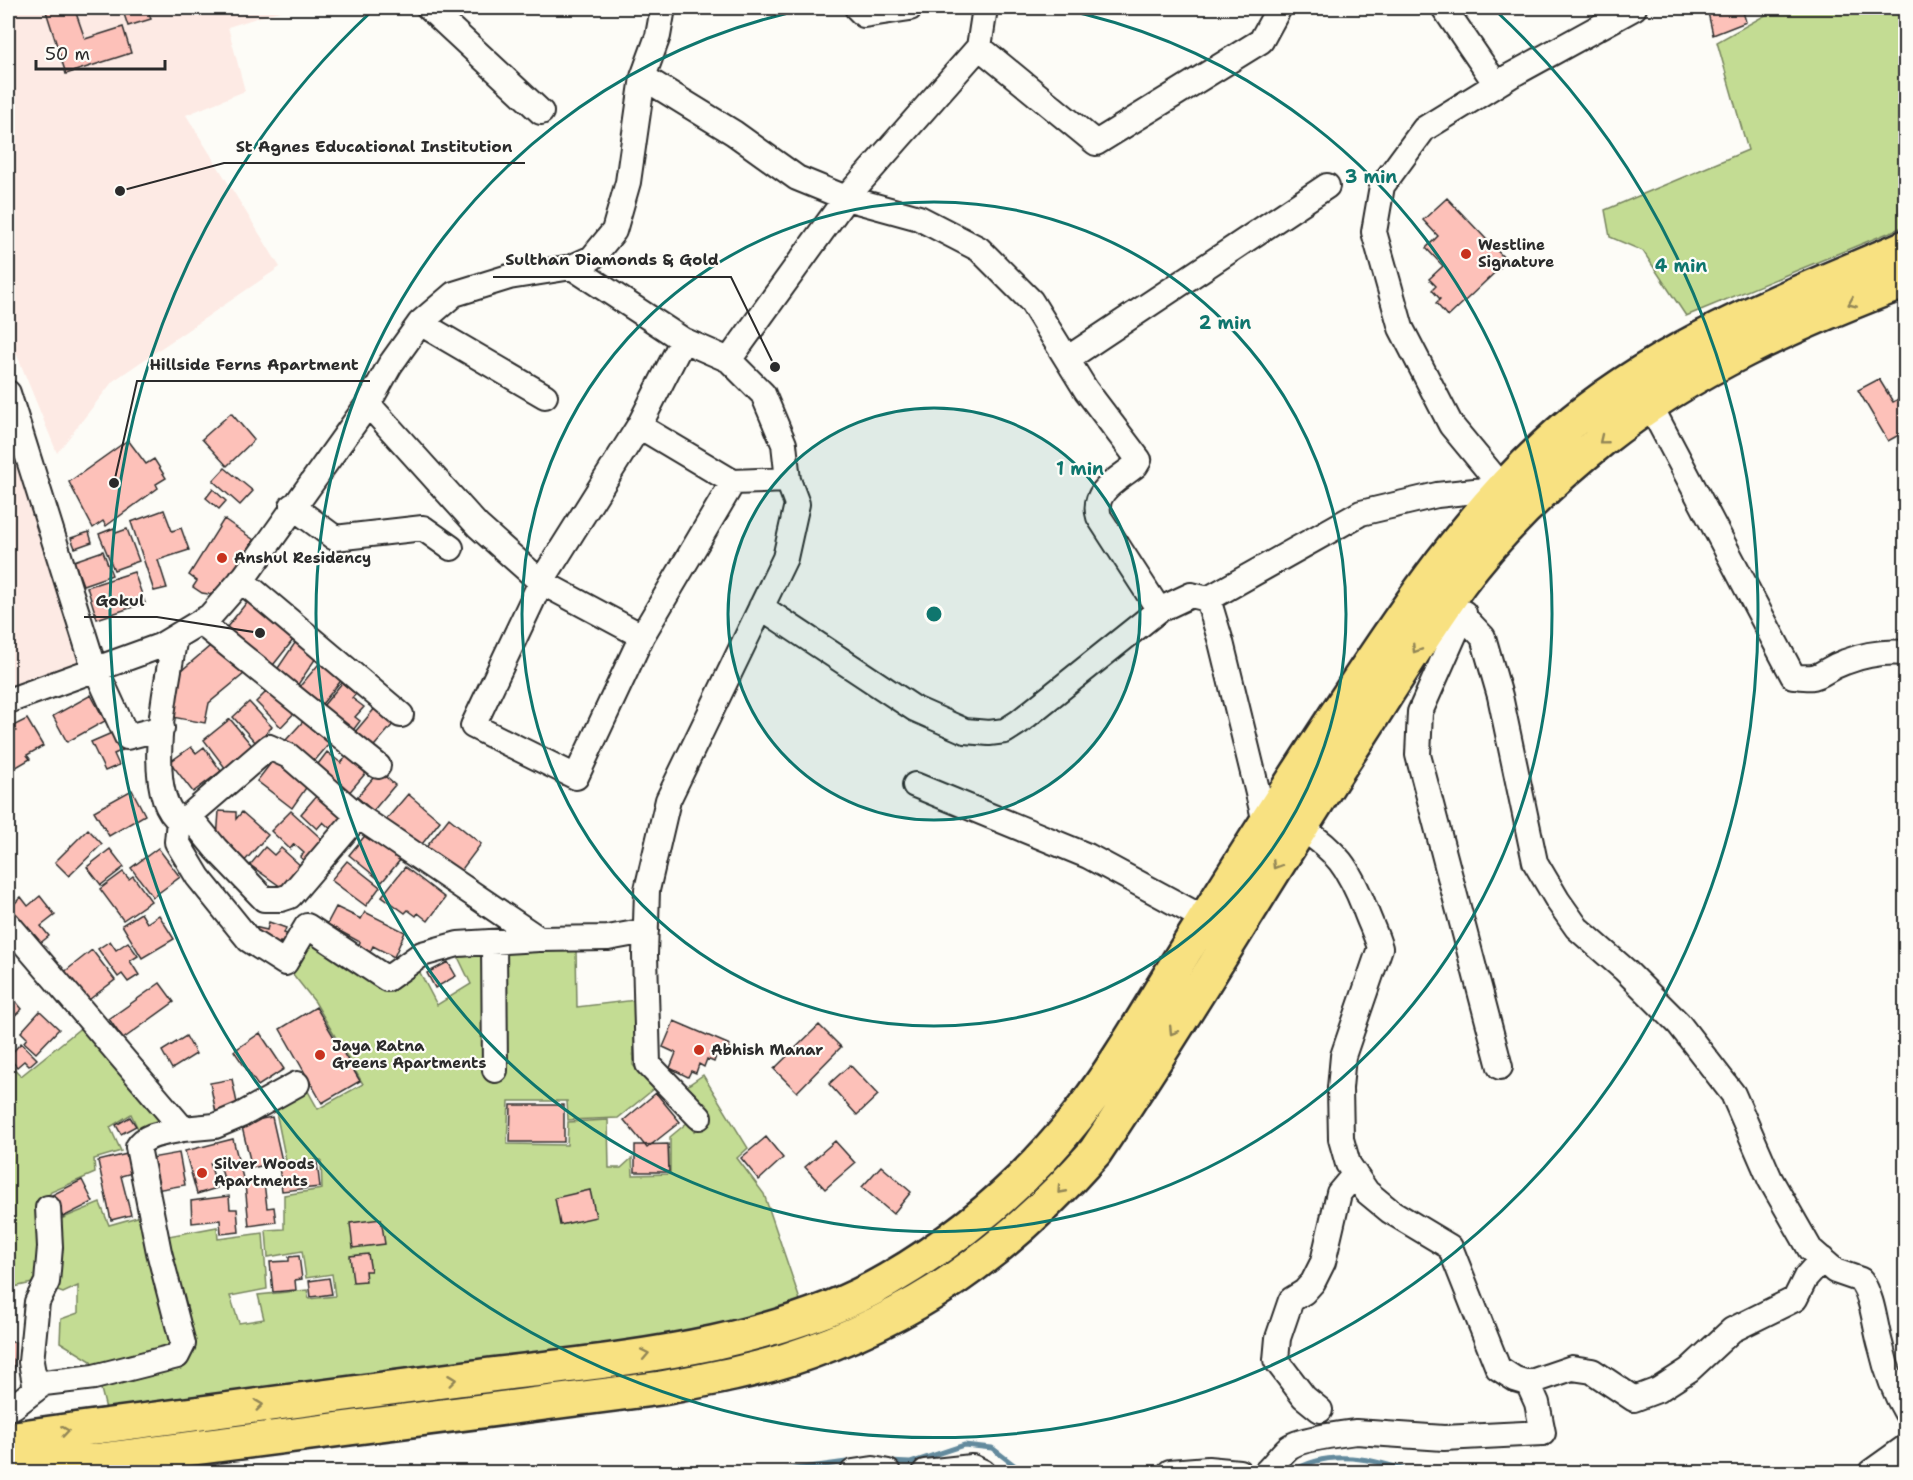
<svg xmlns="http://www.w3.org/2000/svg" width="1913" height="1480" font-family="'Shantell Sans',sans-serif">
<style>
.built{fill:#fdeae4}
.green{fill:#c3dc93;stroke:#77845f;stroke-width:1.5}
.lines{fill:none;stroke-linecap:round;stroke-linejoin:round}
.stream{stroke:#638a9d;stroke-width:5}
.building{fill:#fdc1b9;stroke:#2b2b2b;stroke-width:1.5}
.minor-casing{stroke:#2b2b2b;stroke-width:28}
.highway-casing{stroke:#2b2b2b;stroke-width:38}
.minor{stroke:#fdfcf7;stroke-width:24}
.highway{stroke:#f8e181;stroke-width:33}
.oneway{stroke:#928656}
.ring{fill:none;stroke:#0f766e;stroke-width:3}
.poi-dot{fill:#c8321e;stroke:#fdfcf7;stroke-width:2}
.labels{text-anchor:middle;stroke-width:4.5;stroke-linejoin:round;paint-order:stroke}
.poi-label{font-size:15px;font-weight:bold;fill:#2b2b2b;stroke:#fdfcf7;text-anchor:start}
.centre{fill:#0f766e;stroke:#fdfcf7;stroke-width:3}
.ring-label{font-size:18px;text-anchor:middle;font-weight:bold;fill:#0f766e;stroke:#fdfcf7;stroke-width:4.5;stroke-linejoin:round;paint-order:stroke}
.leader{fill:none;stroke:#2b2b2b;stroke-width:2}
.callout-dot{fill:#2b2b2b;stroke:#fdfcf7;stroke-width:2}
.callout-label{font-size:16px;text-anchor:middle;font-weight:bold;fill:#2b2b2b;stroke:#fdfcf7;stroke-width:4.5;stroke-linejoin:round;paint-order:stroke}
</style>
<rect width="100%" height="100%" fill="#fdfcf7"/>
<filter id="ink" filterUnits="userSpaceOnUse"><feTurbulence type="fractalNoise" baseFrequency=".0167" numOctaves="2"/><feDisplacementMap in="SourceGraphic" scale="12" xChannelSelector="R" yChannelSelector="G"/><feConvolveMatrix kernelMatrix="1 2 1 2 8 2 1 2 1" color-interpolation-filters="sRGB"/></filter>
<g filter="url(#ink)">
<!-- built -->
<path class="built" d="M 8,8 L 289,8 L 228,27 L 245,91 L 186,115 L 280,267 L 113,381 L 57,453 L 8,333 Z
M 8,426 L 43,536 L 79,665 L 8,690 Z"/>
<!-- green -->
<path class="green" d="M 1778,8 L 1905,8 L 1905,226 L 1686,316 L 1643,251 L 1610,237 L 1605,210 L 1748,150 L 1717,42 Z
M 309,932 L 386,984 L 417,967 L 437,1005 L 471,984 L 458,957 L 576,948 L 577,1007 L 636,1000 L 633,1065 L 654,1089 L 618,1118 L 568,1120 L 567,1101 L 509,1101 L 507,1144 L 567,1145 L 568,1122 L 608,1120 L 609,1168 L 621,1168 L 632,1158 L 633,1175 L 670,1174 L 670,1137 L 688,1122 L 694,1131 L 706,1120 L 684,1088 L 703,1075 L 748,1148 L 737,1158 L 764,1194 L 801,1303 L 739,1323 L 668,1338 L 106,1409 L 99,1381 L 194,1353 L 163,1237 L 217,1227 L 218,1239 L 263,1233 L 267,1289 L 230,1296 L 239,1323 L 264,1319 L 258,1295 L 307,1290 L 309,1299 L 335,1296 L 332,1274 L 306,1278 L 302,1251 L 268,1257 L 266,1230 L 284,1229 L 284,1195 L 322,1189 L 321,1160 L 286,1161 L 274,1102 L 305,1086 L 318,1109 L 363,1084 L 315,1002 L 288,968 Z
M 88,1022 L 173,1125 L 141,1135 L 131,1114 L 110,1127 L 121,1151 L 94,1159 L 95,1173 L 51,1192 L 42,1205 L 42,1281 L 14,1287 L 8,1315 L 8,1062 L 21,1076 Z
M 100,1203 L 109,1225 L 148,1214 L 180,1344 L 94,1373 L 91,1361 L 60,1342 L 61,1319 L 78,1313 L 78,1286 L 63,1293 L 49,1288 L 51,1223 Z"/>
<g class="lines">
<!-- stream -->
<path class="stream" d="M 889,1462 L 910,1463 L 964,1445 L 992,1448 L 1023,1472
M 773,1472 L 854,1461
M 1292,1472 C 1330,1447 1373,1460 1413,1472"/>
</g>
<!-- building -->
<path class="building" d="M 45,8 L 95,8 L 76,13 L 85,39 L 123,27 L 131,53 L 66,74 Z
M 122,8 L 147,8 L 151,19 L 128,26 Z
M 1707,8 L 1742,8 L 1746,22 L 1713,35 Z
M 1447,198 L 1507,261 L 1448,317 L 1436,303 L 1440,299 L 1432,290 L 1436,286 L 1429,279 L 1443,266 L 1426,248 L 1438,236 L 1423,220 Z
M 1879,379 L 1893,402 L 1906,395 L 1906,431 L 1888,441 L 1858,390 Z
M 231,413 L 254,440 L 227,466 L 202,439 Z
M 128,440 L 146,464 L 154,459 L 166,478 L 156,484 L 158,488 L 106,526 L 103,521 L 93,528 L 69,482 Z
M 225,468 L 253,491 L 240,505 L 213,481 Z
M 213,489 L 226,501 L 219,509 L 206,498 Z
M 164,510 L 172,531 L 181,528 L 189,550 L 158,560 L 167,588 L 154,591 L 131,522 Z
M 224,519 L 254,540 L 221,596 L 202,593 L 193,587 L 197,581 L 189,575 Z
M 114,528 L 116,533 L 127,529 L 139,561 L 114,570 L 99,534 Z
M 89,532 L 92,542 L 75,548 L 71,538 Z
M 103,551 L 112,575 L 83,585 L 74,561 Z
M 134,572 L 145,603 L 97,619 L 87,587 Z
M 251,597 L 297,635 L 270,669 L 223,632 Z
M 297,640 L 318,655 L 295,689 L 274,674 Z
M 216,641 L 250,669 L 209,703 L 205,723 L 172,717 L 181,671 Z
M 323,659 L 344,677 L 318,709 L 296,691 Z
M 275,683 L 300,707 L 281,727 L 256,702 Z
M 342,683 L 356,694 L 352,698 L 364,707 L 355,717 L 360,721 L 348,737 L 318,712 Z
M 91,695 L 105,721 L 67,742 L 53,716 Z
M 249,702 L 272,727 L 256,743 L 233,717 Z
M 376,707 L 395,722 L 368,753 L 350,738 Z
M 309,715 L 335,737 L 312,764 L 286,740 Z
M 27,719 L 43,746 L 27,755 L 30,759 L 13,769 L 9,762 L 8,763 L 8,735 L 16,731 L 13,726 Z
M 230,719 L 253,747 L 226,769 L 204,740 Z
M 114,732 L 123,750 L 114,754 L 119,765 L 105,771 L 91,742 Z
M 191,747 L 196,753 L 204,747 L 221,771 L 193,792 L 170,762 Z
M 327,752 L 341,763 L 350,752 L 370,768 L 347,795 L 315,768 Z
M 274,759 L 308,785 L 292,808 L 257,781 Z
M 379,771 L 395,785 L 373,811 L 357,797 Z
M 132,790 L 145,815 L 109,836 L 94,811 Z
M 318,794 L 348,820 L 336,834 L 323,822 L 317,829 L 301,814 Z
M 408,794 L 440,821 L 419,848 L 385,821 Z
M 219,811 L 236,812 L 236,819 L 242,812 L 268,835 L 242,864 L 217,840 Z
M 291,811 L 325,842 L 306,863 L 300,857 L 304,853 L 294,844 L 290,849 L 271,831 Z
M 449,818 L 481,844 L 457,876 L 424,850 Z
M 88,829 L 102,844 L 69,876 L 55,862 Z
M 368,832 L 401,859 L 382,882 L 349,855 Z
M 265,847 L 274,855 L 281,848 L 302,867 L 284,889 L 250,865 Z
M 158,848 L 180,877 L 153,897 L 131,868 Z
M 110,849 L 124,867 L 101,885 L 87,867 Z
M 347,861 L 380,887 L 366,906 L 331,880 Z
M 405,867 L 445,898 L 428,921 L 418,913 L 416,916 L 408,910 L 405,913 L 382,896 Z
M 123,872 L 129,879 L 133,876 L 151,901 L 123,920 L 100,889 Z
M 40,896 L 55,915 L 41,926 L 49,936 L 33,949 L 8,918 L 8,910 L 21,897 L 28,906 Z
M 336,907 L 361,919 L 365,912 L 405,932 L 394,957 L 373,946 L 366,960 L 355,953 L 360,942 L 327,924 Z
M 141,913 L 147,923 L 159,915 L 174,939 L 142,958 L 122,925 Z
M 269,922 L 286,928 L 284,933 L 293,936 L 290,945 L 280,942 L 277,949 L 252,933 L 254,927 L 267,930 Z
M 110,941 L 116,950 L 128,942 L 138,956 L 130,961 L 139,975 L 128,982 L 122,974 L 118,977 L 98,949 Z
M 92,950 L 115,980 L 86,1002 L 63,973 Z
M 448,962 L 456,976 L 435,988 L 427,973 Z
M 160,983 L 174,1002 L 123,1039 L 109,1019 Z
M 8,992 L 22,1009 L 12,1018 L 8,1012 Z
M 316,1007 L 360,1081 L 322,1103 L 280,1029 Z
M 40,1011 L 59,1029 L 36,1053 L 24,1042 L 27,1038 L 21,1032 Z
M 674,1021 L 730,1045 L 725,1057 L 717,1053 L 714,1062 L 707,1059 L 704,1067 L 699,1064 L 696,1073 L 691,1071 L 688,1077 L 670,1068 L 676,1053 L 663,1047 Z
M 819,1025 L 841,1047 L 797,1092 L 774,1069 Z
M 260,1033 L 284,1069 L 258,1086 L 234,1051 Z
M 186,1036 L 196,1054 L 172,1069 L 162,1051 Z
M 21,1043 L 37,1059 L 29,1066 L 24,1061 L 17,1067 L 8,1057 Z
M 850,1065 L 878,1095 L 857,1115 L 829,1084 Z
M 232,1079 L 238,1108 L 216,1113 L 210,1083 Z
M 656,1093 L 680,1122 L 647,1148 L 624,1120 Z
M 511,1105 L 564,1105 L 564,1142 L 510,1142 Z
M 130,1117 L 136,1126 L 121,1134 L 116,1125 Z
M 272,1117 L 282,1161 L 252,1168 L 241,1123 Z
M 766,1137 L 783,1158 L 759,1180 L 741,1158 Z
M 233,1139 L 244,1182 L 226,1187 L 219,1161 L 210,1163 L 217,1188 L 197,1194 L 185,1151 Z
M 835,1141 L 855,1163 L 825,1189 L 805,1167 Z
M 668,1144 L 669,1172 L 635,1172 L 635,1145 Z
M 179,1153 L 185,1185 L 156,1190 L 151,1158 Z
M 127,1154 L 132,1173 L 121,1176 L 131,1215 L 111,1220 L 98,1161 Z
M 317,1162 L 320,1187 L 282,1191 L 279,1166 Z
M 881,1166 L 911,1192 L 893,1214 L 862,1187 Z
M 82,1180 L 93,1202 L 63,1217 L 52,1195 Z
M 264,1182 L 267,1208 L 274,1207 L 276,1222 L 249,1226 L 245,1184 Z
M 590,1190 L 596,1217 L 560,1225 L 555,1198 Z
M 229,1196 L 230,1209 L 237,1209 L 239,1232 L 221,1234 L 220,1220 L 192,1223 L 191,1201 Z
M 381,1219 L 385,1244 L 353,1248 L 350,1223 Z
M 368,1254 L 371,1271 L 365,1271 L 366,1281 L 353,1282 L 350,1256 Z
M 299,1256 L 302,1279 L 295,1280 L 296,1290 L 273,1292 L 270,1262 L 289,1261 L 289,1257 Z
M 329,1278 L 332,1294 L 311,1297 L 309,1281 Z
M 8,1342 L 15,1342 L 14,1369 L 8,1368 Z"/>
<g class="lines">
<defs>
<path id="minor" d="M 429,8 L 541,112
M 857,8 L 864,15 L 910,8
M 1444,8 L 1496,84
M 979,47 L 1096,143 L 1261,41 L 1279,8
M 643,77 L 734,133 L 797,178 L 846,198 L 919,218 L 979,249 L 1031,301 L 1086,390 L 1139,460 L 1136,465 C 1118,480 1091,491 1099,517 L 1159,610 L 1191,595 L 1208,599 L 1221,642 L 1265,822
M 572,267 L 683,340 L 729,360 L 763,394 L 784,444 L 788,480 L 797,504 L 785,558 L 668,800 L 647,890 L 645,955 L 648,1064 L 699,1117
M 420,323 L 545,396
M 683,340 L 639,426 L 541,582 L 473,726 L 576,777 L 642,636 L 733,482 L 788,480
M 1067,359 L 1327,186
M 729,360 L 846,198 L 979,47 L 985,8
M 8,393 L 92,661 L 127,737 L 162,728
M 368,404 L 478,526 L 541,582 L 642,636
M 1650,405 L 1793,676 C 1824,681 1819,671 1845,662 C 1865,654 1884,651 1906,653
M 639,426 L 733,482
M 1503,488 L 1451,425 L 1401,328 L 1374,232 L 1382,186 L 1424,129 L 1510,76 L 1634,8
M 292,506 L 335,538 L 423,528 L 451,548
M 241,580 L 401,715
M 1208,599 L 1361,513 L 1437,495 L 1503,488
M 1448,600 L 1483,637 L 1500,696 L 1535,862 L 1558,901 L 1577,928 L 1625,970 L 1679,1024 L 1733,1094 L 1770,1179 L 1810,1249 L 1835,1271 L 1861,1280 C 1874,1301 1874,1323 1881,1347 C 1886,1369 1894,1392 1906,1412
M 761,607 L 915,709 L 965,731 L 989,733 L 1005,731 L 1019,722 L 1159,610
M 1464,613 L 1420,712 L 1418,755 L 1500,1067
M 200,622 L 378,766
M 175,637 C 168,678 141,793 179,820 L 189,816 L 269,747 L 289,756 L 358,816 L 539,939 L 608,938 L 646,931
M 8,701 L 160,646 L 210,616 L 245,576 L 368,404 L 390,365 L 420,323 L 454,294 L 509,277 L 572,267 L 592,258 L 614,231 L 628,182 L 643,77 L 658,36 L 663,8
M 915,785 L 1088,856 L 1205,919
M 189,816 L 216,849 L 264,899 L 281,899 L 290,896 L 358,816
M 179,820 L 177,842 L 198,877 L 249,940 L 285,963 L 307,926 L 387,979 L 422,954 L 458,944 L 539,939
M 1300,827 C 1337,851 1349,868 1365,909 C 1370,923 1376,934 1380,948 L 1343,1056 L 1340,1088 L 1341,1139 L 1348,1164 L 1367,1192 L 1390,1211 L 1450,1247 L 1498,1368 L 1515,1379 L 1528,1383 L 1572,1368 L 1592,1371 L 1634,1399 L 1658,1390 L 1689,1370 L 1732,1330 L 1795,1299 L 1806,1277 L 1822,1259
M 8,924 L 183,1129 L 215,1126 L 241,1115 L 297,1084
M 494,942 L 495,1070
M 36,1389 L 31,1362 L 37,1302 L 47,1282 L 50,1247 L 48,1208
M 8,1408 L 14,1406 L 44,1383 L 94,1377 L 177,1356 L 183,1344 L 159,1252 L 138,1147 C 146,1133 168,1133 183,1129
M 1320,1410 L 1304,1397 L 1276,1360 L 1278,1338 L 1291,1300 L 1304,1292 L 1313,1282 L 1323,1262 L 1339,1193 L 1355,1174
M 853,1472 L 873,1469 L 888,1472
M 925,1472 L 972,1467 L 983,1472
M 1170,1472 L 1208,1469 L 1239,1472
M 1266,1472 C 1274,1465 1280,1455 1288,1448 C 1298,1439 1341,1434 1356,1432 L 1444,1438 L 1543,1433 L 1537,1403 L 1528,1383
M 1871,1472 L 1906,1447"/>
<path id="highway" d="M 8,1439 C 158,1418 308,1398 459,1379 C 595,1361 767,1351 888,1280 C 960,1238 1026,1182 1077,1117 C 1119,1063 1152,1003 1188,946 C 1239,865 1290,784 1343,704 C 1406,608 1472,510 1559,433 C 1659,345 1785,299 1906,247
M 8,1468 L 92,1461 L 661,1388 C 703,1380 745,1373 786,1360 C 916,1318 1005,1253 1095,1152 C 1187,1016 1269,874 1359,737 C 1392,686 1424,633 1460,583 C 1500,529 1550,482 1602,440 C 1691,369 1800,321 1906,281"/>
</defs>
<!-- minor casing -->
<use href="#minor" class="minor-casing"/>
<!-- highway casing -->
<use href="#highway" class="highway-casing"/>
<!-- minor -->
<use href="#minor" class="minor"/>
<!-- highway -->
<use href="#highway" class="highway"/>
</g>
<!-- one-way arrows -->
<defs><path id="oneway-chevron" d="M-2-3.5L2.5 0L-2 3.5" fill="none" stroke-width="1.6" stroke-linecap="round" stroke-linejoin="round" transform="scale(1.5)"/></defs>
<g class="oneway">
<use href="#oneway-chevron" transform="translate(1852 303) rotate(157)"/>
<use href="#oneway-chevron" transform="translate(1603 440) rotate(141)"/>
<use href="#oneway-chevron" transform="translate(1416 649) rotate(123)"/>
<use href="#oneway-chevron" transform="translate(1276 865) rotate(122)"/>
<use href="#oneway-chevron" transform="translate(1173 1031) rotate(122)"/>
<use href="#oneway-chevron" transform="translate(1061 1190) rotate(132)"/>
<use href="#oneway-chevron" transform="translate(645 1354) rotate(-11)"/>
<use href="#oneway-chevron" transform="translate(452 1380) rotate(-7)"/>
<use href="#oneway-chevron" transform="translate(259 1405) rotate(-7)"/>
<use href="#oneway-chevron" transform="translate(65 1431) rotate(-8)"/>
</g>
</g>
<!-- distance rings -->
<circle cx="934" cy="614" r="206" fill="#0f766e" fill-opacity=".12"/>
<g class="ring">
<circle cx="934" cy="614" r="206"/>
<circle cx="934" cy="614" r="412"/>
<path d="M1057 8A618 618 0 1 1 811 8"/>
<path d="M1496 11A824 824 0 1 1 372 11"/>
</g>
<!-- markers -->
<g class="poi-dot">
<circle cx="1466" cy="254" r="6"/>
<circle cx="222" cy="558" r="6"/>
<circle cx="699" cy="1050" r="6"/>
<circle cx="320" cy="1055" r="6"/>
<circle cx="202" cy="1173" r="6"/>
</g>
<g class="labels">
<!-- poi labels -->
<g class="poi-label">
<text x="1478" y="250">Westline<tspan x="1478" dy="17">Signature</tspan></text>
<text x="234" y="563">Anshul Residency</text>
<text x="332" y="1051">Jaya Ratna<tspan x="332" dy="17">Greens Apartments</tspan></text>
<text x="711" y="1055">Abhish Manar</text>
<text x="214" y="1169">Silver Woods<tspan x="214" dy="17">Apartments</tspan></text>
</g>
</g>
<circle cx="934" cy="614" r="9" class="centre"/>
<g class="ring-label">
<text x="1371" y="183">3 min</text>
<text x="1681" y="272">4 min</text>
<text x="1225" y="329">2 min</text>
<text x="1080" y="475">1 min</text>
</g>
<!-- callouts -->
<path class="leader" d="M120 191L224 163H525M775 367L731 277H493M114 483L137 381H370M260 633L157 617H84"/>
<g class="callout-dot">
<circle cx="120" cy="191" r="6"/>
<circle cx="775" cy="367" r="6"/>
<circle cx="114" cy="483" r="6"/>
<circle cx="260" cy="633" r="6"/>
</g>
<g class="callout-label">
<text x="374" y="152">St Agnes Educational Institution</text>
<text x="612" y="265">Sulthan Diamonds &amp; Gold</text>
<text x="254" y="370">Hillside Ferns Apartment</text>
<text x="120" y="606">Gokul</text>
</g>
<!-- margin -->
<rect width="1913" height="1480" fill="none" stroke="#fdfcf7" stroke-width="30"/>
<rect x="15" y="15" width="1883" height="1450" fill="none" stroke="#2b2b2b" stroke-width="2" filter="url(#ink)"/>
<!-- scale -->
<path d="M36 60v9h129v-9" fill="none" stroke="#2b2b2b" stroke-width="3"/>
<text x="45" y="60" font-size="18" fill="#2b2b2b" stroke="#fdfcf7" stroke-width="4.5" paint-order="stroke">50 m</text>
</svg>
